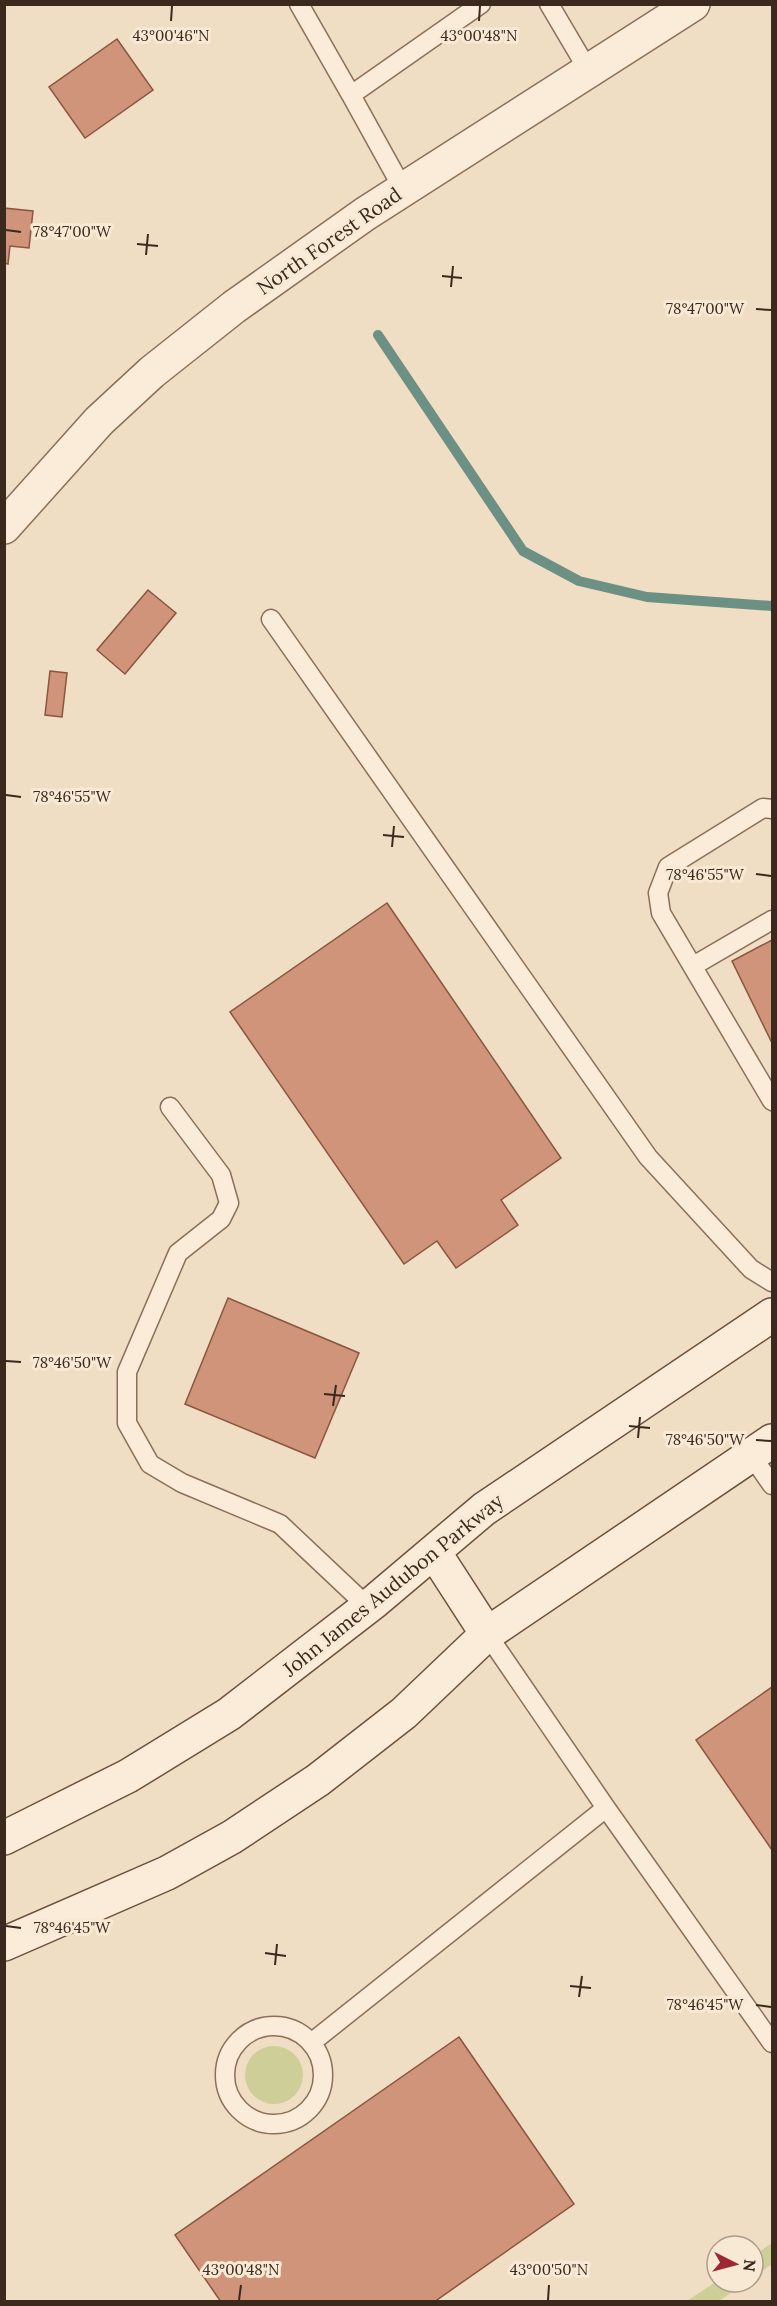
<svg xmlns="http://www.w3.org/2000/svg" width="777" height="2306" font-family="Lora,serif">
<style>
.green{fill:#cece98}
.lines{fill:none;stroke-linecap:round;stroke-linejoin:round}
.stream{stroke:#6c9184;stroke-width:10}
.building{fill:#cf9479;stroke:#8b553f;stroke-width:1.5}
.service-casing{stroke:#8b6f5a;stroke-width:21}
.tertiary-casing{stroke:#8b6f5a;stroke-width:36}
.secondary-casing{stroke:#6d503d;stroke-width:36}
.service{stroke:#faecd8;stroke-width:18}
.tertiary{stroke:#faecd8;stroke-width:33}
.secondary{stroke:#faecd8;stroke-width:33}
.ticks{fill:none;stroke:#3b291e;stroke-width:2}
.labels{text-anchor:middle;stroke-width:6;stroke-linejoin:round;paint-order:stroke}
.street-label{font-size:20px;fill:#3b291e;stroke:#f7e9d4}
.ticks-label{font-size:15px;text-anchor:middle;fill:#3b291e;stroke:#f7e9d4;stroke-width:6;stroke-linejoin:round;paint-order:stroke}
</style>
<rect width="100%" height="100%" fill="#efdec4"/>
<!-- green -->
<path class="green" d="M245 2075a29 29 0 1 1 58 0a29 29 0 1 1-58 0Z
M 772,2243 L 772,2264 L 753,2278 L 753,2256 Z
M 717,2281 L 747,2282 L 719,2301 L 687,2301 Z"/>
<g class="lines">
<!-- stream -->
<path class="stream" d="M 378,335 L 523,551 L 579,581 L 647,597 L 772,606"/>
</g>
<!-- building -->
<path class="building" d="M 117,39 L 153,90 L 85,138 L 49,87 Z
M 4,208 L 33,211 L 29,248 L 10,246 L 8,264 L 4,263 Z
M 148,590 L 176,613 L 125,674 L 97,650 Z
M 50,671 L 67,673 L 62,717 L 45,715 Z
M 387,903 L 561,1158 L 501,1200 L 518,1225 L 456,1268 L 437,1241 L 404,1264 L 230,1012 Z
M 772,940 L 772,1043 L 732,961 Z
M 228,1298 L 359,1353 L 315,1458 L 185,1404 Z
M 772,1687 L 772,1850 L 696,1740 Z
M 459,2037 L 574,2204 L 434,2302 L 221,2302 L 175,2235 Z"/>
<g class="lines">
<defs>
<path id="service" d="M 299,4 L 351,95
M 549,4 L 588,70
M 403,189 L 351,95 L 481,4
M 271,619 L 648,1157 L 751,1269 L 772,1282
M 772,809 L 763,808 L 668,867 L 658,893 L 661,913 L 772,1101
M 693,966 L 772,920
M 170,1107 L 221,1175 L 229,1203 L 221,1219 L 178,1253 L 127,1372 L 127,1423 L 150,1464 L 182,1483 L 280,1524 L 368,1607
M 751,1455 L 772,1485
M 487,1634 L 606,1808 L 772,2043
M225 2075a49 49 0 1 1 98 0a49 49 0 1 1-98 0Z
M 311,2043 L 606,1808"/>
<path id="tertiary" d="M 4,527 L 99,421 L 152,372 L 234,307 L 365,214 L 693,4"/>
<path id="secondary" d="M 434,1552 L 487,1634
M 4,1838 L 128,1776 L 229,1714 L 374,1602 L 484,1509 L 772,1315
M 4,1944 L 167,1873 L 232,1837 L 318,1780 L 404,1713 L 487,1634 L 772,1441"/>
</defs>
<!-- service casing -->
<use href="#service" class="service-casing"/>
<!-- tertiary casing -->
<use href="#tertiary" class="tertiary-casing"/>
<!-- secondary casing -->
<use href="#secondary" class="secondary-casing"/>
<!-- service -->
<use href="#service" class="service"/>
<!-- tertiary -->
<use href="#tertiary" class="tertiary"/>
<!-- secondary -->
<use href="#secondary" class="secondary"/>
</g>
<!-- ticks -->
<path class="ticks" d="M 171,21 L 172,6M 479,21 L 480,6M 6,230 L 21,232M 137,244 L 158,246M 146,255 L 148,234M 442,276 L 462,278M 451,287 L 453,266M 756,309 L 771,310M 6,795 L 21,797M 383,835 L 404,837M 392,847 L 394,826M 756,874 L 771,876M 6,1361 L 21,1362M 324,1394 L 345,1396M 333,1406 L 336,1385M 629,1426 L 650,1428M 638,1438 L 640,1417M 756,1440 L 771,1441M 6,1926 L 21,1928M 265,1953 L 286,1956M 275,1965 L 277,1944M 570,1986 L 591,1988M 579,1997 L 582,1976M 756,2005 L 771,2007M 239,2300 L 241,2285M 548,2300 L 549,2285"/>
<g class="labels">
<!-- street labels -->
<g class="street-label">
<text transform="translate(329 241) rotate(-35)" y="7">North Forest Road</text>
<text transform="translate(393 1585) rotate(-39)" y="7">John James Audubon Parkway</text>
</g>
</g>
<g class="ticks-label">
<text x="171" y="41">43°00'46"N</text>
<text x="479" y="41">43°00'48"N</text>
<text x="72" y="237">78°47'00"W</text>
<text x="705" y="314">78°47'00"W</text>
<text x="72" y="802">78°46'55"W</text>
<text x="705" y="880">78°46'55"W</text>
<text x="72" y="1368">78°46'50"W</text>
<text x="705" y="1445">78°46'50"W</text>
<text x="72" y="1933">78°46'45"W</text>
<text x="705" y="2010">78°46'45"W</text>
<text x="241" y="2275">43°00'48"N</text>
<text x="549" y="2275">43°00'50"N</text>
</g>
<!-- border -->
<rect width="777" height="2306" fill="none" stroke="#3b291e" stroke-width="12"/>
<!-- north arrow -->
<g transform="translate(735 2264) rotate(96)"><circle r="28" fill="#f7e9d4" stroke="#ac9c8b" stroke-width="1.5"/>
<path d="M0-4.5L10 22L0 15L-10 22Z" fill="#9c2835"/>
<text y="-9" font-size="16" font-weight="bold" text-anchor="middle" fill="#3b291e">N</text>
</g>
</svg>
